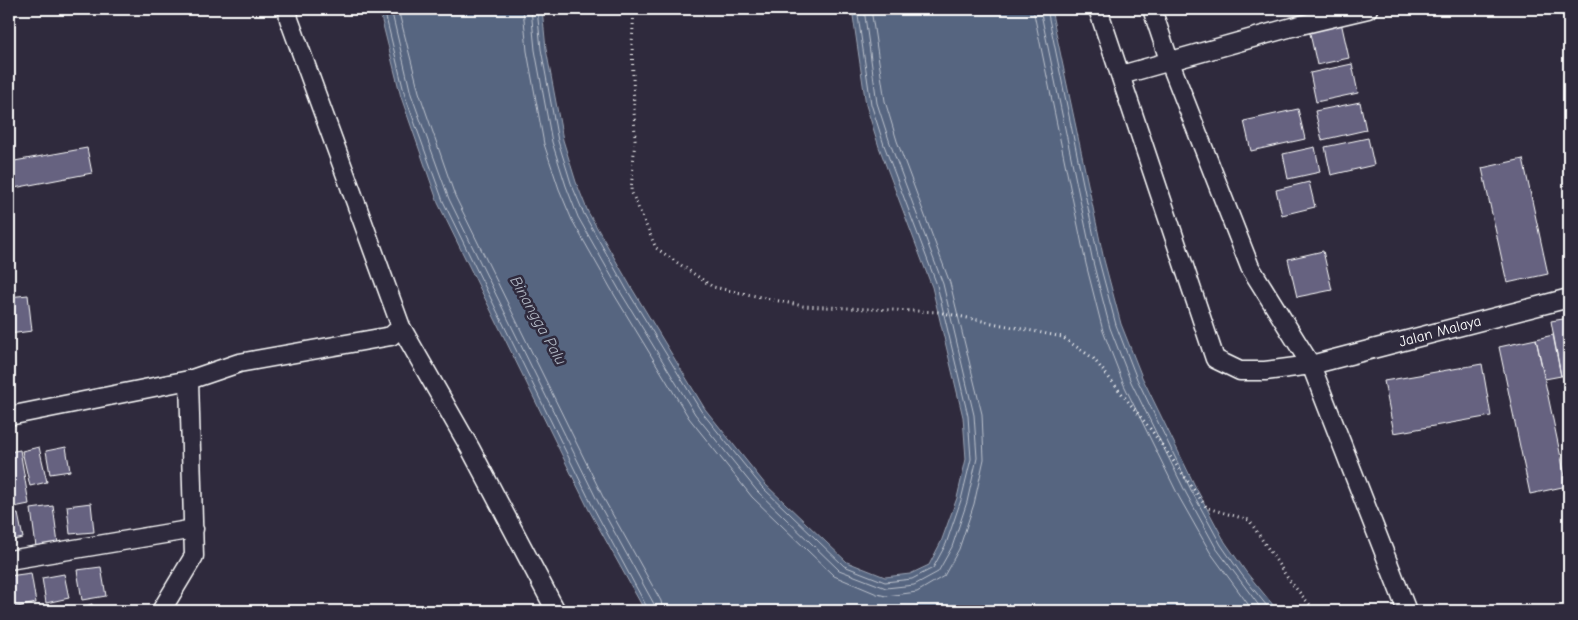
<svg xmlns="http://www.w3.org/2000/svg" width="1578" height="620" font-family="'Comic Neue',sans-serif">
<style>
.water{fill:#566580;stroke:#9aa3b3}
.lines{fill:none;stroke-linecap:round;stroke-linejoin:round}
.shore{stroke:#bbc1cc;stroke-width:1}
.building{fill:#666280;stroke:#fff}
.minor-casing{stroke:#fff;stroke-width:21}
.path{stroke:#fff;stroke-width:3;stroke-dasharray:1 4;stroke-linecap:butt}
.minor{stroke:#2f2a3d;stroke-width:18}
.labels{text-anchor:middle;stroke-width:5;stroke-linejoin:round;paint-order:stroke}
.street-label{font-size:15px;fill:#fff;stroke:#2f2a3d}
.water-label{font-size:16px;font-style:italic;fill:#b3bac6;stroke:#2f2a3d}
</style>
<rect width="100%" height="100%" fill="#2f2a3d"/>
<filter id="ink" filterUnits="userSpaceOnUse"><feTurbulence type="fractalNoise" baseFrequency=".02" numOctaves="2"/><feDisplacementMap in="SourceGraphic" scale="10" xChannelSelector="R" yChannelSelector="G"/><feConvolveMatrix kernelMatrix="1 2 1 2 8 2 1 2 1" color-interpolation-filters="sRGB"/></filter>
<g filter="url(#ink)">
<!-- water -->
<path class="water" d="M 379,9 L 542,9 L 546,49 L 563,140 L 576,182 L 588,212 L 631,287 L 705,409 L 765,484 L 847,562 L 885,577 L 910,574 L 929,565 L 941,542 L 957,498 L 966,459 L 963,417 L 932,287 L 879,147 L 866,105 L 852,9 L 1051,9 L 1104,260 L 1121,324 L 1142,377 L 1196,488 L 1225,542 L 1246,572 L 1278,611 L 645,611 L 589,510 L 438,203 L 401,97 Z"/>
<g class="lines">
<!-- shore -->
<path class="shore" d="M 384,9 L 405,96 L 443,201 L 593,507 L 649,611
M 391,9 L 411,94 L 449,199 L 599,504 L 654,604 L 656,611
M 398,9 L 419,92 L 455,196 L 605,501 L 661,601 L 663,611
M 523,9 L 527,51 L 544,144 L 559,189 L 572,220 L 615,296 L 689,418 L 752,497 L 834,576 L 877,594 L 886,596 L 917,592 L 944,576 L 959,549 L 974,504 L 984,459 L 982,414 L 950,283 L 897,141 L 885,101 L 871,9
M 531,9 L 535,50 L 552,142 L 566,186 L 578,217 L 621,293 L 695,414 L 757,491 L 839,570 L 886,588 L 914,585 L 938,572 L 952,547 L 967,502 L 977,458 L 974,415 L 943,284 L 890,143 L 877,103 L 864,9
M 537,9 L 541,49 L 558,141 L 571,183 L 584,214 L 627,290 L 701,411 L 762,487 L 844,566 L 885,582 L 912,579 L 933,568 L 946,544 L 961,500 L 971,459 L 968,416 L 937,285 L 884,145 L 871,104 L 857,9
M 1033,9 L 1086,264 L 1103,331 L 1124,385 L 1179,497 L 1210,552 L 1253,611
M 1040,9 L 1093,262 L 1110,328 L 1131,382 L 1186,493 L 1216,548 L 1263,611
M 1047,9 L 1099,261 L 1116,325 L 1137,379 L 1191,490 L 1221,545 L 1242,575 L 1271,611"/>
</g>
<!-- building -->
<path class="building" d="M 1341,22 L 1349,58 L 1317,65 L 1309,29 Z
M 1352,64 L 1358,93 L 1316,102 L 1310,73 Z
M 1360,102 L 1366,130 L 1322,140 L 1315,111 Z
M 1298,109 L 1305,139 L 1251,151 L 1244,121 Z
M 1368,138 L 1374,165 L 1331,175 L 1325,147 Z
M 1315,147 L 1320,172 L 1288,179 L 1283,154 Z
M 87,148 L 92,173 L 9,189 L 9,162 Z
M 1523,159 L 1548,274 L 1507,283 L 1482,168 Z
M 1309,182 L 1315,207 L 1282,215 L 1276,190 Z
M 1323,251 L 1332,290 L 1297,297 L 1288,259 Z
M 28,295 L 32,331 L 9,334 L 9,297 Z
M 1569,318 L 1569,375 L 1561,376 L 1551,321 Z
M 1553,335 L 1561,376 L 1545,379 L 1536,339 Z
M 1536,339 L 1567,486 L 1530,494 L 1499,347 Z
M 1482,364 L 1491,416 L 1394,433 L 1384,381 Z
M 39,447 L 47,482 L 30,486 L 22,451 Z
M 66,447 L 70,471 L 50,474 L 46,451 Z
M 20,450 L 29,504 L 9,508 L 9,452 Z
M 91,503 L 94,532 L 70,534 L 67,506 Z
M 53,506 L 58,544 L 36,547 L 31,509 Z
M 18,514 L 23,538 L 9,541 L 9,515 Z
M 101,567 L 106,596 L 82,600 L 77,570 Z
M 31,573 L 36,603 L 13,608 L 9,576 Z
M 64,574 L 69,598 L 46,603 L 42,578 Z
M 92,604 L 94,611 L 70,611 Z"/>
<g class="lines">
<defs>
<path id="minor" d="M 1098,9 L 1215,359 L 1240,371 L 1265,371 L 1311,365 L 1569,298
M 1152,9 L 1169,60 L 1250,267 L 1311,365 L 1407,611
M 1121,75 L 1292,27 L 1368,9
M 401,327 L 470,448 L 556,611
M 9,416 L 189,380 L 239,363 L 391,336 L 401,327 L 289,19 L 288,9
M 9,560 L 194,529
M 161,611 L 194,556 L 189,380"/>
</defs>
<!-- minor casing -->
<use href="#minor" class="minor-casing"/>
<!-- path -->
<path class="path" d="M 634,9 L 632,44 L 635,139 L 631,191 L 656,248 L 713,287 L 803,306 L 938,312 L 1062,337 L 1093,358 L 1152,431 L 1207,508 L 1249,520 L 1289,580 L 1315,611"/>
<!-- minor -->
<use href="#minor" class="minor"/>
</g>
</g>
<g class="labels">
<!-- street labels -->
<g class="street-label">
<text transform="translate(1440 331) rotate(-15)" y="5">Jalan Malaya</text>
</g>
<!-- water labels -->
<g class="water-label">
<text transform="translate(539 320) rotate(61)" y="6">Binangga Palu</text>
</g>
</g>
<!-- margin -->
<rect width="1578" height="620" fill="none" stroke="#2f2a3d" stroke-width="30"/>
<rect x="15" y="15" width="1548" height="590" fill="none" stroke="#fff" stroke-width="2" filter="url(#ink)"/>
</svg>
